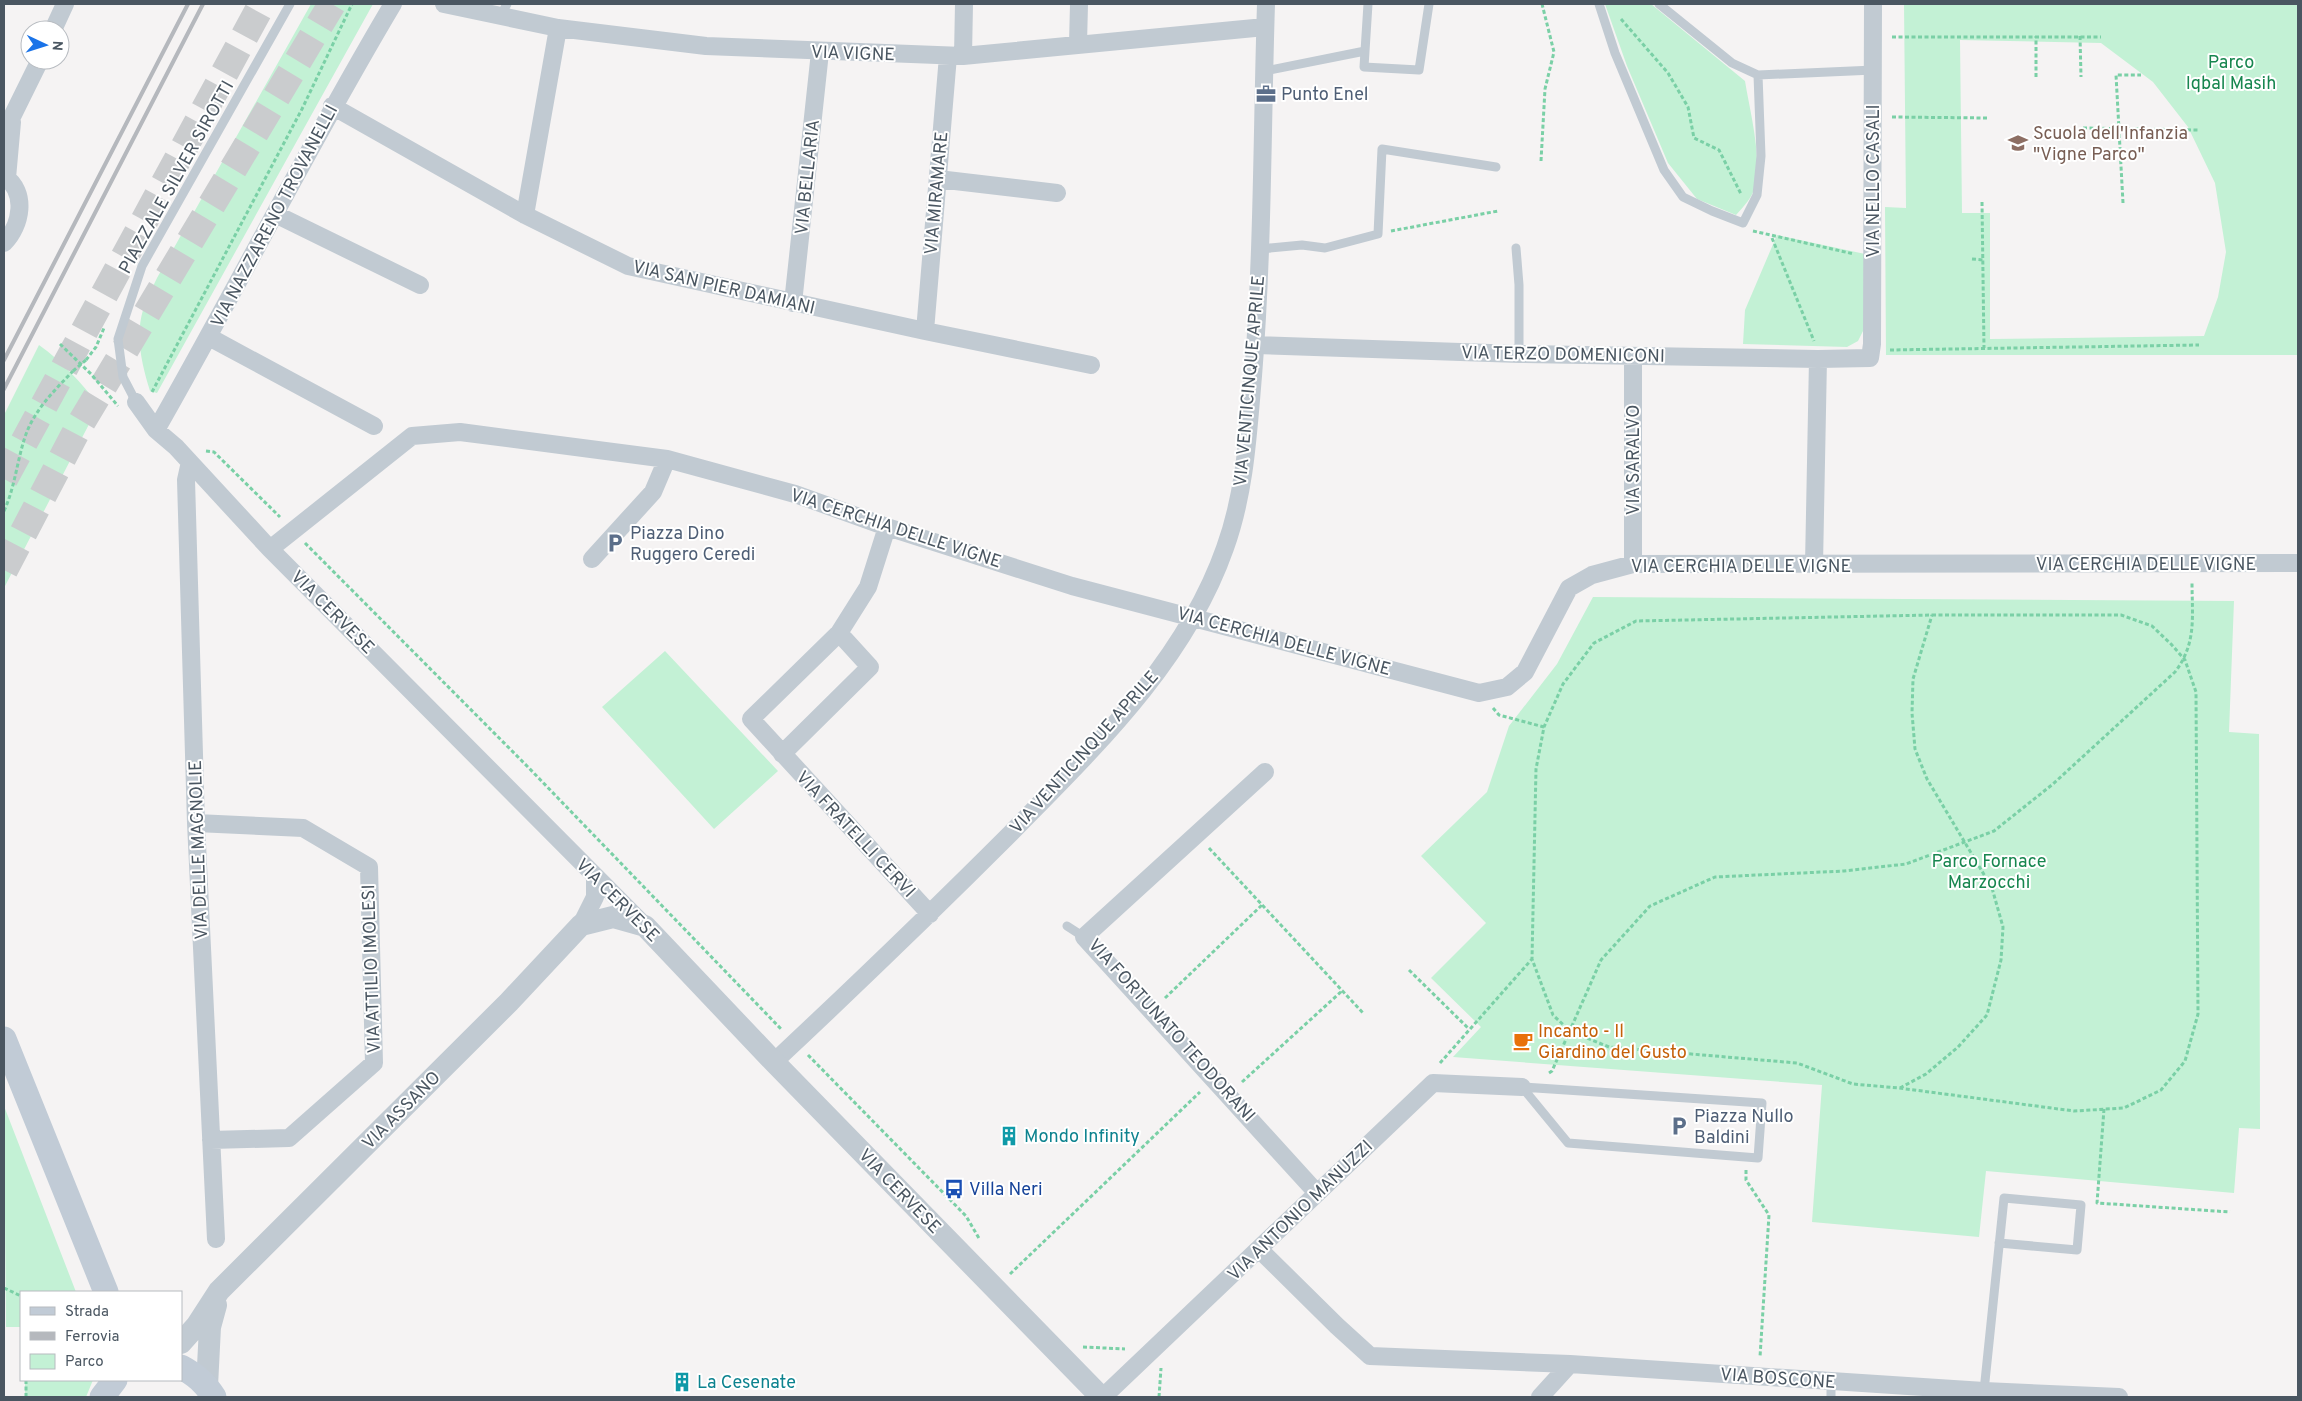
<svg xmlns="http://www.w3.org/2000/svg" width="2302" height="1401" font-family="Overpass,sans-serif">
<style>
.green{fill:#c3f1d5;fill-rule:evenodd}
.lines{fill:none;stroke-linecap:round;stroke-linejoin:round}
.trunk-tunnel{stroke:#caccce;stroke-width:28;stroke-dasharray:28 14;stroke-linecap:butt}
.path{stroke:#7ad0a6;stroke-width:3;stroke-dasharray:4 2.5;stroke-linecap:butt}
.service{stroke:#c1cad2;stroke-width:9}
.minor{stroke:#c1cad2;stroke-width:18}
.tertiary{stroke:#c1cad2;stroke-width:22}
.secondary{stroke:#c1cbd6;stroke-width:25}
.rail{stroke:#b5b8bd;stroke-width:4}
.path-bridge{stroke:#7ad0a6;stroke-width:3;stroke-dasharray:4 2.5;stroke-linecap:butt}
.labels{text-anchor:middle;stroke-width:4;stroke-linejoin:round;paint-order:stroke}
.street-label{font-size:18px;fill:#4a5661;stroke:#fff}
.park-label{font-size:18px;fill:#17864f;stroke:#fff}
.service-label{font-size:18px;fill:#4e5e75;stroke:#fff;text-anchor:start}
.education-label{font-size:18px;fill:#785e54;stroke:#fff;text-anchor:start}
.food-label{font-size:18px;fill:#c56008;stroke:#fff;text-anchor:start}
.culture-label{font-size:18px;fill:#0d838f;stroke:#fff;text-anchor:start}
.transit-label{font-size:18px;fill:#164399;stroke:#fff;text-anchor:start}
</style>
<rect width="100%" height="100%" fill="#f5f3f3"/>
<!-- green -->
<path class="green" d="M 311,4 L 373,4 L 157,393 L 150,391 C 142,365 135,337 143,310 C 146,300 152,289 157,278 Z
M 1605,4 L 1651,4 L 1745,81 C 1750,112 1762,156 1755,186 C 1753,197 1743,207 1736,215 L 1697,199 L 1668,163 L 1627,66 Z
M 1904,4 L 2298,4 L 2298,355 L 1886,355 L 1885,207 L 1906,208 ZM 1960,40 L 2101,43 L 2153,82 L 2188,127 L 2215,183 L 2226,252 L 2218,297 L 2204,336 L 1990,339 L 1990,213 L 1962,213 Z
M 1777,235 L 1865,254 L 1864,329 L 1858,341 L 1847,347 L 1743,344 L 1745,310 Z
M 39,345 C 63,362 81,383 99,405 L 4,588 L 4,415 Z
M 1593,597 L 2234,601 L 2229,732 L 2259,734 L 2260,1129 L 2239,1128 L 2234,1193 L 1986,1171 L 1979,1237 L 1812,1222 L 1822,1085 L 1453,1057 L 1481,1027 L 1431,978 L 1486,923 L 1421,856 L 1487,792 L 1509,726 L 1557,664 Z
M 665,651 L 778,771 L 714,829 L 602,707 Z
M 4,1106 L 76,1292 L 21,1292 L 21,1327 L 6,1327 Z
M 25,1380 L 93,1380 L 86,1397 L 25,1397 Z"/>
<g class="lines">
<!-- trunk-tunnel -->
<path class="trunk-tunnel" d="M 4,479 L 262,4
M 4,570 L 78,428 L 332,4"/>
<!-- path -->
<path class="path" d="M 1621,19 L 1668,73 L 1688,107 L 1694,138 L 1719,150 L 1741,194
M 2080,36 L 2081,77
M 1892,37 L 2101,37
M 2036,77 L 2036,36
M 1892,117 L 1987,118
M 2083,128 L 2198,130
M 1541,161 L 1545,89 L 1554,52 L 1542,4
M 1982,202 L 1984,348
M 2123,203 L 2116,75 L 2141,75
M 1391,231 L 1498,211
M 1753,231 L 1854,254
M 1772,238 L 1814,341
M 1972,259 L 1983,260
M 60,344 L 91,374 L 118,406
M 1890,350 L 2199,345
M 86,360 L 96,347 L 104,328
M 152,392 L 302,109 L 352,4
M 206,451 L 214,452 L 280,517
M 4,511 C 15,487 17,461 25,437 C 34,410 54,391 73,371
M 305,543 L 528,767 L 782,1030
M 1932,615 L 2121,615 L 2152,626 L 2171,644 L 2185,660 L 2196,692 L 2198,1014 L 2185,1061 L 2161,1090 L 2124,1108 L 2074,1111 L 1899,1088 L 1853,1084 L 1797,1063 L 1609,1047 L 1570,1031 L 1553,1015 L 1532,959 L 1536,769 L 1544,727 L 1563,684 L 1594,643 L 1636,621 Z
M 1493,708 L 1499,715 L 1544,727
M 1209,848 L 1364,1014
M 1409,970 L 1469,1029
M 1165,998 L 1262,905
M 808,1055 L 966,1216 L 980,1240
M 1440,1063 L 1532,959
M 1549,1073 L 1552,1071 L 1601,960 L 1650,906 L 1715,877 L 1844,871 L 1906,864 L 1994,831 L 2053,784 L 2175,672 C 2197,643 2192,616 2192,582
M 1242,1082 L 1343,990
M 1900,1088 L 1926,1074 L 1958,1047 L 1987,1015 L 2001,960 L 2003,927 L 1992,888 L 1927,779 L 1915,749 L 1912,713 L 1913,679 L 1932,615
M 2104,1109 L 2097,1203 L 2230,1212
M 1746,1170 L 1746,1180 L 1769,1215 L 1760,1357
M 1010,1274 L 1200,1092
M 4,1288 L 21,1296
M 1083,1347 L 1125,1349
M 26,1380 L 26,1397
M 1159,1397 L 1161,1368"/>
<!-- service -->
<path class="service" d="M 1368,4 L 1364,67 L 1419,70 L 1429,4
M 1599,4 L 1615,53 L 1664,170 L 1683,197 L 1712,211 L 1743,223 L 1757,195 L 1761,156 L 1758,75
M 1659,4 L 1732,63 L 1758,75 L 1874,70
M 501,15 L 507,4
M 1265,71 L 1365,51
M 1516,248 L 1519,285 L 1519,354
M 1260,249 L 1302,245 L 1325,248 L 1378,234 L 1382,149 L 1496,167
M 136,402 L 123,377 L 118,339 L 142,266 L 290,4
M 1067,926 L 1084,937
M 1522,1087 L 1762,1103 L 1758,1158 L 1568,1143 Z
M 1984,1391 L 2004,1198 L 2081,1205 L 2077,1250 L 1999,1243
M 1831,1397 L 1831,1381"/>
<!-- minor -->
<path class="minor" d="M 444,4 L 558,28 L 706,46 L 963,56 L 1265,27
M 53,30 L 65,4
M 1078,44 L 1079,4
M 963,56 L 964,4
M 332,106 L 525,215 L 628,266 L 925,331 L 1091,365
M 4,133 L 40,60
M 4,176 C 28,192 21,226 4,243
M 7,178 L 12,122
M 938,179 L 1057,193
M 275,214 L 420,285
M 525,215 L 558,28
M 793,303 L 820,52
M 925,331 L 948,56
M 209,337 L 374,426
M 1256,345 L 1519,354 L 1818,359 L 1870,358 L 1872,344 L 1873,4
M 1633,356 L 1633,564
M 136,402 L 156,430 L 176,447 L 270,549 L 645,926
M 156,430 C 237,288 310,143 393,4
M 190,462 L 186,480 L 196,823 L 216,1239
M 887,527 L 868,587 L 839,633 L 751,719 L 930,914
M 270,549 L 412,436 L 460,432 L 667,459 L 795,494 L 887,527 L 1072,586 L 1479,693 L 1507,687 L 1525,672 L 1569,588 L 1592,575 L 1633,564 L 2298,563
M 592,559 L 653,492 L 667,459
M 1814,565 L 1818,359
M 782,754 L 870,667 L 839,633
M 1265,772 L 1084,937 L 1317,1193
M 196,823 L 303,828 L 369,867 L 374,1063 L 289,1138 L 211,1140
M 581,925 L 595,897 L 595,876
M 774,1062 C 854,987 933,911 1011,833 C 1094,748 1185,662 1225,548 C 1245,493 1248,434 1253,376 C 1263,252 1262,128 1266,4
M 1259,1249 L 1337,1326 L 1370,1356 L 1570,1364
M 1103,1397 L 1433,1083 L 1522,1087
M 1540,1397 L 1570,1364 L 1984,1391 L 2119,1397"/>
<!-- tertiary -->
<path class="tertiary" d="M 181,1343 L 197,1325 L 219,1291 L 509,1002 L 581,925 L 613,917 L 645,926 L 774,1062 L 1101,1397
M 207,1386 L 210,1327 L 216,1305"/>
<!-- secondary -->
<path class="secondary" d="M 4,1039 L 106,1292
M 181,1367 C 196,1375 205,1383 214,1397
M 102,1397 L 115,1380"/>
<!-- rail -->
<path class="rail" d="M 4,360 L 188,4
M 4,389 L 203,4"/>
<!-- path-bridge -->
<path class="path-bridge" d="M 73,371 L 86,360"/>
</g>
<!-- icons -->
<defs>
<symbol id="office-bare" viewBox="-9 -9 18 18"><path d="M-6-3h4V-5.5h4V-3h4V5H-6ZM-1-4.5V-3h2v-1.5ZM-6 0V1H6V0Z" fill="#5c6f8a" stroke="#fff" stroke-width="2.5" paint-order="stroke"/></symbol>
<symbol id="school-bare" viewBox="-9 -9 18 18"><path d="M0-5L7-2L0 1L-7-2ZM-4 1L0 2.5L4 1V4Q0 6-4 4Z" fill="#8d6e63" stroke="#fff" stroke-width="2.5" paint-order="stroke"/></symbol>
<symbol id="parking-bare" viewBox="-9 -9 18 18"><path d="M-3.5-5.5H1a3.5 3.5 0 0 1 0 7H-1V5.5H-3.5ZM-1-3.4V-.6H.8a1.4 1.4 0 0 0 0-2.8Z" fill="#5c6f8a" stroke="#fff" stroke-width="2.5" paint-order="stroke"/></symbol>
<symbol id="cafe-bare" viewBox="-9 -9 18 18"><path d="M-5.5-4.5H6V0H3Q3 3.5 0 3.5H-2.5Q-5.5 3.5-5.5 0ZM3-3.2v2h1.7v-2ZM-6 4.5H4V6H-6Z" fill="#e8710a" stroke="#fff" stroke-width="2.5" paint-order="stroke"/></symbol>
<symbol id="building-bare" viewBox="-9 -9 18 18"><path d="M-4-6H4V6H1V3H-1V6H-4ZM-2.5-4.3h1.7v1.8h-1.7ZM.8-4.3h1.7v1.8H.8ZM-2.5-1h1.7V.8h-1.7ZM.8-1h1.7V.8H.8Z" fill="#0f9aa8" stroke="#fff" stroke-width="2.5" paint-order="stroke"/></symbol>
<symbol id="bus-bare" viewBox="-9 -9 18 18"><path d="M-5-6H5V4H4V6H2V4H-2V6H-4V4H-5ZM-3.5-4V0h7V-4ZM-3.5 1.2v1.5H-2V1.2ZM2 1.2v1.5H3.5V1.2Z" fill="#1a4fb4" stroke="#fff" stroke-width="2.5" paint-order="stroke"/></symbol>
</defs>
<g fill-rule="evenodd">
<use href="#office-bare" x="1252" y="80" width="28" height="28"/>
<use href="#school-bare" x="2004" y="129" width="28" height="28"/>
<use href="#parking-bare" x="601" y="529" width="28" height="28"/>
<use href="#cafe-bare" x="1509" y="1027" width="28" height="28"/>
<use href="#parking-bare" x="1665" y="1112" width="28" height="28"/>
<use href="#building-bare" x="995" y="1122" width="28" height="28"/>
<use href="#bus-bare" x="940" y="1175" width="28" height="28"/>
<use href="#building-bare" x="668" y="1368" width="28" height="28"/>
</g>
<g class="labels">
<!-- street labels -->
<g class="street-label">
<text transform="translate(853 53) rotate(2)" y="6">VIA VIGNE</text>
<text transform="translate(176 177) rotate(-61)" y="6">PIAZZALE SILVER SIROTTI</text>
<text transform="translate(807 177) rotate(-84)" y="6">VIA BELLARIA</text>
<text transform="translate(1873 181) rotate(-90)" y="6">VIA NELLO CASALI</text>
<text transform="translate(936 193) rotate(-85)" y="6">VIA MIRAMARE</text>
<text transform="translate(274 216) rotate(-62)" y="6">VIA NAZZARENO TROVANELLI</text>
<text transform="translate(724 287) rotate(13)" y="6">VIA SAN PIER DAMIANI</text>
<text transform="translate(1563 354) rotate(1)" y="6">VIA TERZO DOMENICONI</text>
<text transform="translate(1249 381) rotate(-85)" y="6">VIA VENTICINQUE APRILE</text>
<text transform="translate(1633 460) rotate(-90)" y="6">VIA SARALVO</text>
<text transform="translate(896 528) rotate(18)" y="6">VIA CERCHIA DELLE VIGNE</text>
<text x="2146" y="570">VIA CERCHIA DELLE VIGNE</text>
<text x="1741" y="572">VIA CERCHIA DELLE VIGNE</text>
<text transform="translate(333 612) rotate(45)" y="6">VIA CERVESE</text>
<text transform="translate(1284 641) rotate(15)" y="6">VIA CERCHIA DELLE VIGNE</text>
<text transform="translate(1084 752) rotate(-48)" y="6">VIA VENTICINQUE APRILE</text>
<text transform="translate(856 834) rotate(47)" y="6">VIA FRATELLI CERVI</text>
<text transform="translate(198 850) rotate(-92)" y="6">VIA DELLE MAGNOLIE</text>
<text transform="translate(618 900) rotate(45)" y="6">VIA CERVESE</text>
<text transform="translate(371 969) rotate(-92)" y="6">VIA ATTILIO IMOLESI</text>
<text transform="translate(1172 1030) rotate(48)" y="6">VIA FORTUNATO TEODORANI</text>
<text transform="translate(401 1110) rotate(-45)" y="6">VIA ASSANO</text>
<text transform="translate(900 1191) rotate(46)" y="6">VIA CERVESE</text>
<text transform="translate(1300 1210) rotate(-44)" y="6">VIA ANTONIO MANUZZI</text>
<text transform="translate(1778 1378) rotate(4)" y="6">VIA BOSCONE</text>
</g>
<!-- park labels -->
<g class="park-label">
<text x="2231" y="68">Parco<tspan x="2231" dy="21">Iqbal Masih</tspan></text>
<text x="1989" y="867">Parco Fornace<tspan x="1989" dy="21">Marzocchi</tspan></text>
</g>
<!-- service labels -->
<g class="service-label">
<text x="1281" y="100">Punto Enel</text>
<text x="630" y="539">Piazza Dino<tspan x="630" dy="21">Ruggero Ceredi</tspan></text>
<text x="1694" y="1122">Piazza Nullo<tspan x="1694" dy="21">Baldini</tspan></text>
</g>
<!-- education labels -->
<g class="education-label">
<text x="2033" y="139">Scuola dell'Infanzia<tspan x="2033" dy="21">"Vigne Parco"</tspan></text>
</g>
<!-- food labels -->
<g class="food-label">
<text x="1538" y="1037">Incanto - Il<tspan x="1538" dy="21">Giardino del Gusto</tspan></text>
</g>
<!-- culture labels -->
<g class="culture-label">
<text x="1024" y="1142">Mondo Infinity</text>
<text x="697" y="1388">La Cesenate</text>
</g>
<!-- transit labels -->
<g class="transit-label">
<text x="969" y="1195">Villa Neri</text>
</g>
</g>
<!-- border -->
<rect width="2302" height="1401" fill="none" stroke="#4a5661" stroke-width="10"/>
<!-- legend -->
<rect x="20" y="1291" width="162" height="90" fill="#ffffff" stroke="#b7bbc0"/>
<rect x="30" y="1307" width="25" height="8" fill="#c1cbd6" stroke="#b7bbc0"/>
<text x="65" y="1316" font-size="15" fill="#4a5661">Strada</text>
<rect x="30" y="1332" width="25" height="8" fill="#b5b8bd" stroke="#b7bbc0"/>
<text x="65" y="1341" font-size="15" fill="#4a5661">Ferrovia</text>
<rect x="30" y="1354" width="25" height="15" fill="#c3f1d5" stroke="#b7bbc0"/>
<text x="65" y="1366" font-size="15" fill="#4a5661">Parco</text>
<!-- north arrow -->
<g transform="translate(45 45) rotate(94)"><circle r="24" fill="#ffffff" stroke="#b7bbc0"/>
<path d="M0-4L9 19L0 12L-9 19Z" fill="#1a73e8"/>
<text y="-8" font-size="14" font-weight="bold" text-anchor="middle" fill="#4a5661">N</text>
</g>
</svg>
